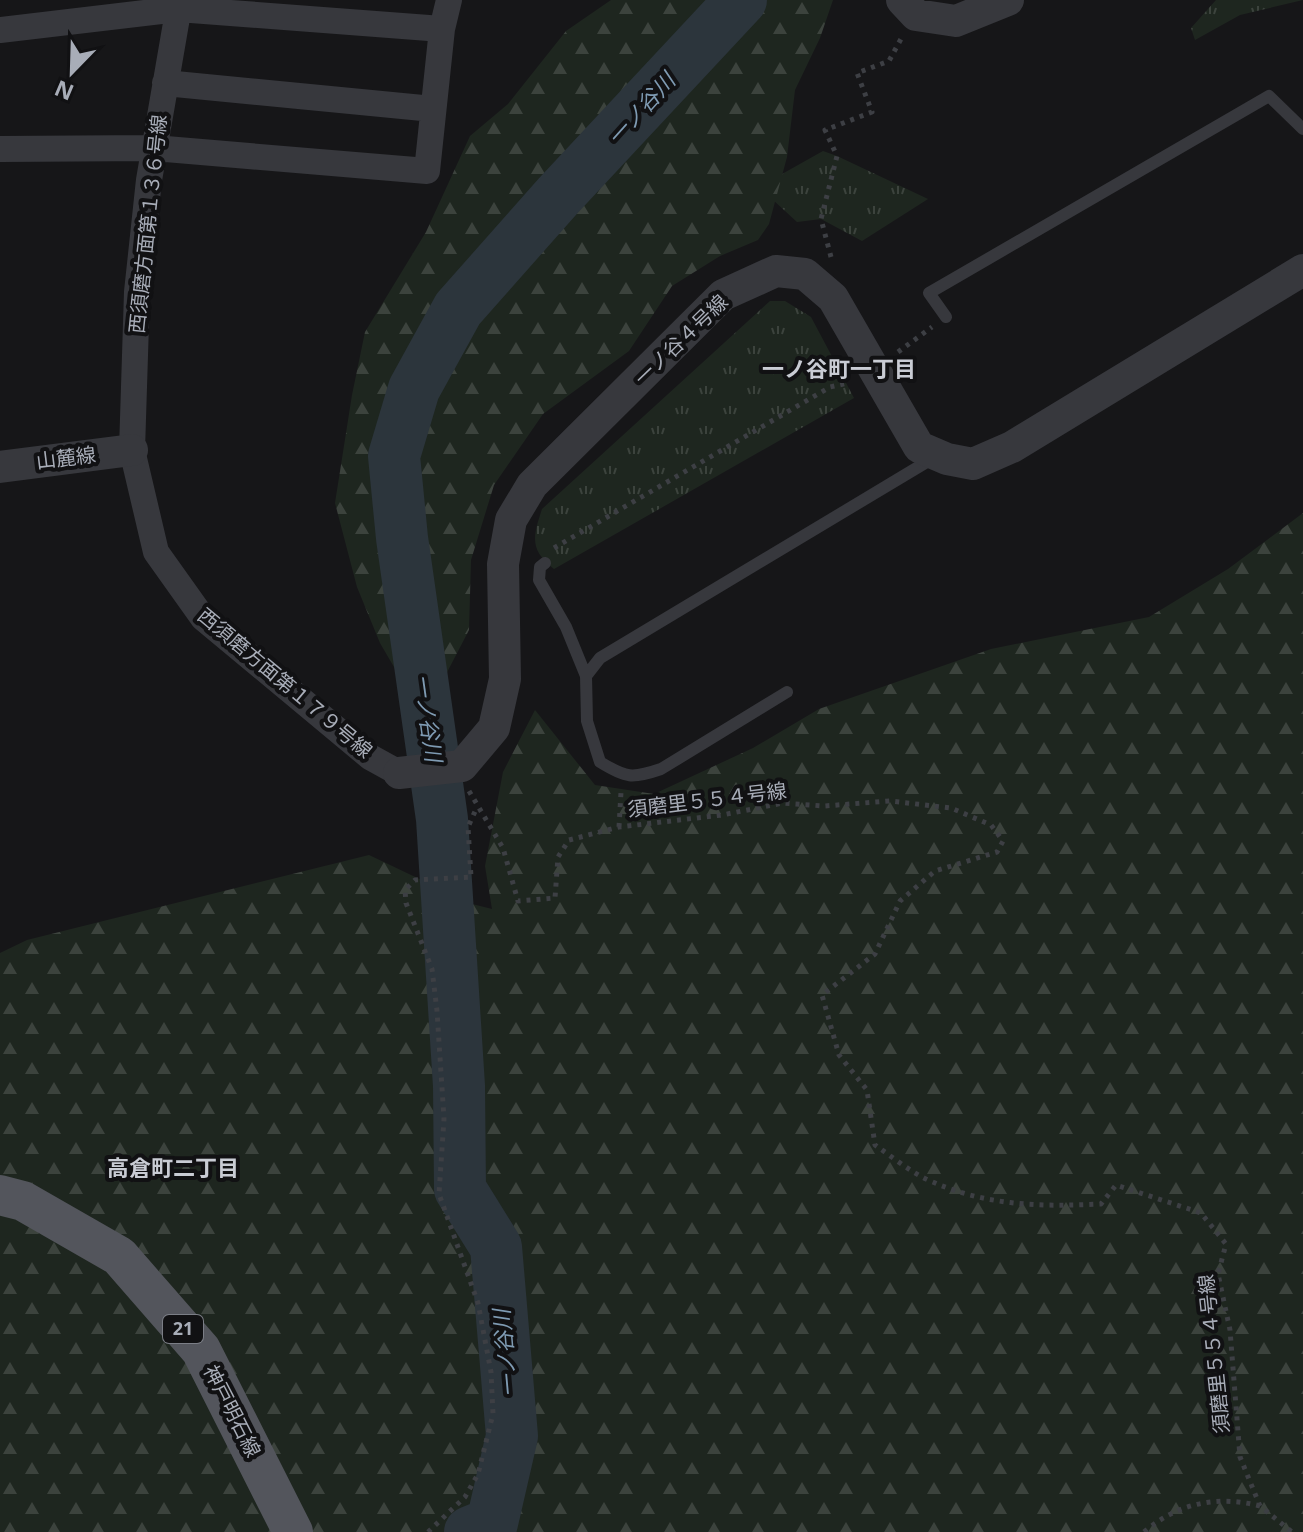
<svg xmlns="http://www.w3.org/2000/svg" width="1303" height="1532" font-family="'Noto Sans','Noto Sans JP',sans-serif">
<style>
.grass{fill:url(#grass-tufts)}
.forest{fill:url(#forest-firs)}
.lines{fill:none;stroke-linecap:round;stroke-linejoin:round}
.stream{stroke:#2c353c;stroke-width:9}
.river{stroke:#2c353c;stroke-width:52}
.path{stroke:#3d3f44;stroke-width:5;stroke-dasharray:4 6;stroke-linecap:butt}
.service{stroke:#37383d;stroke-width:12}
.minor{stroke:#37383d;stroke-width:26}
.tertiary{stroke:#37383d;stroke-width:32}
.primary{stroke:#53555c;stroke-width:40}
.labels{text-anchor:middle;stroke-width:8;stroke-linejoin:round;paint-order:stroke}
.shield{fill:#111113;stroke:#7b7e86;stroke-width:2}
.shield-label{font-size:18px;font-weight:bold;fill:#a8adb8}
.street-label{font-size:20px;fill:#a8adb8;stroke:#111113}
.water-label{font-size:22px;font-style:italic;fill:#7f9bb3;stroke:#111113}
.neighbourhood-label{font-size:22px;font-weight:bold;fill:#c9ccd4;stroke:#111113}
</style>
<defs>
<pattern id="grass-tufts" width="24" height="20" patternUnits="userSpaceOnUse" patternTransform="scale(2)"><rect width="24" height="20" fill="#1e261f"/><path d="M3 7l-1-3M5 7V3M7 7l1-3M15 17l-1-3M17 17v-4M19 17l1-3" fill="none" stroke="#3c433d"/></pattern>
<pattern id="forest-firs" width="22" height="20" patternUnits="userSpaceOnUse" patternTransform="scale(2)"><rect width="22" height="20" fill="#1e261f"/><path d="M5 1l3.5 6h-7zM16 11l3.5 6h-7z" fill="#3c433d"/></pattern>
</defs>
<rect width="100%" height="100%" fill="#161618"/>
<!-- grass -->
<path class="grass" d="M 1216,0 L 1303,0 L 1240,15 L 1195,40 L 1191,28 Z
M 823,151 L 837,156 L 928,199 L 862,241 L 821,219 L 797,222 L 759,187 Z
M 770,301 L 785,301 L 811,317 L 854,398 L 554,569 C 529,549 533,537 542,509 Z"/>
<!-- forest -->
<path class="forest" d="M 611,0 L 833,0 L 820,38 L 795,90 L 787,157 L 769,224 L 758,240 L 720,256 L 672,286 L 629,351 L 543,414 L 494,485 L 471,560 L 469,630 L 442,682 L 401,679 L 380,643 L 357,587 L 335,503 L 352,395 L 365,332 L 426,232 L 470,136 L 508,104 L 566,31 Z
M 1303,513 L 1303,1532 L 0,1532 L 0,953 L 27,940 L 369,855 L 472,904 L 492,909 L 485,866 L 503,772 L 535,710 L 595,785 L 654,794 L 753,748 L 819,709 L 991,649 L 1149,617 L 1228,569 Z"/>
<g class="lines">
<!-- stream -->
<path class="stream" d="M 492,1523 L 492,1532"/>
<!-- river -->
<path class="river" d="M 470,1532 L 492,1523 L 512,1436 L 496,1247 L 460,1189 L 459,1086 L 442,819 L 402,538 L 394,456 L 414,389 L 458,309 L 558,196 L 741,0"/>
<!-- path -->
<path class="path" d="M 831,257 L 821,219 L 837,156 L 825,130 L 872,112 L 857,73 L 889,61 L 902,37
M 898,352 L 932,327
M 554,548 L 830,387 L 848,383
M 469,791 L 503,848 L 518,901 L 555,898 L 558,857 L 569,840 L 619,827 L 722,815 L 783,803 L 824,806 L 890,801 L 951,808 L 991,825 L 1003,841 L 997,852 L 935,871 L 900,901 L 875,954 L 822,995 L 839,1055 L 867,1090 L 875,1145 C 891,1156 908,1170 926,1179 C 984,1206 1039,1207 1101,1204 L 1116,1185 L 1201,1213 L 1226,1244 L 1218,1274 L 1230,1330 L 1240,1457 L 1260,1506 L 1292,1532
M 619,827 L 621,792
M 428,1532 L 465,1497 L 478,1474 L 493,1414 L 491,1372 L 478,1303 L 439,1194 L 444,1119 L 437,1011 L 432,969 L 406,903 L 405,890 L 415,880 L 471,877 L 468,827 L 477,807
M 1144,1532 C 1178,1503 1217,1495 1260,1506"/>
<!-- service -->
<path class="service" d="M 946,317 L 929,293 L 1269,96 L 1303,129
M 545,563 L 540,567 L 539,580 L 566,627 L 586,676
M 787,692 L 661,769 C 632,779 626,778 600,762 L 587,721 L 586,676 L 600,658 L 935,457"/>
<!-- minor -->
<path class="minor" d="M 180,0 L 149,180 L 137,292 L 132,450 L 156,552 L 203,618 L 370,757 L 399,773
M 0,30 L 178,9 L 442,29
M 165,83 L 433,109
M 0,149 L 154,148 L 427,171 L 442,29 L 449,0"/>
<!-- tertiary -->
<path class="tertiary" d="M 902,0 L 916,15 L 956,21 L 1008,0
M 0,467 L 132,450
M 399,773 L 462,766 L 494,728 L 505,679 L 503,564 L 511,520 L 532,485 L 723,295 L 776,271 L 805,274 L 833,298 L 919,447 L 947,459 L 973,464 L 1012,447 L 1303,270"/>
<!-- primary -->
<path class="primary" d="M 0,1195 L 23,1201 L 119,1256 L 201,1350 L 293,1532"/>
</g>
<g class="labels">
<!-- shield labels -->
<rect class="shield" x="163" y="1315" width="40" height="28" rx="6"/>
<g class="shield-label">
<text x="183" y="1335">21</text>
</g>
<!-- street labels -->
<g class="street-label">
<text transform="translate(148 224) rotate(-84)" y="7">西須磨方面第１３６号線</text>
<text transform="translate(681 340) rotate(-44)" y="7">一ノ谷４号線</text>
<text transform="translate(66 458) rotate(-7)" y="7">山麓線</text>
<text transform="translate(285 683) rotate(40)" y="7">西須磨方面第１７９号線</text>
<text transform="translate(707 800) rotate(-7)" y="7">須磨里５５４号線</text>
<text transform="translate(1214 1354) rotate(-96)" y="7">須磨里５５４号線</text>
<text transform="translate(232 1411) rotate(63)" y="7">神戸明石線</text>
</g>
<!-- water labels -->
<g class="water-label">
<text transform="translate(641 109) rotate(-48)" y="8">一ノ谷川</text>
<text transform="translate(428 718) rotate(82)" y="8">一ノ谷川</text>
<text transform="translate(505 1353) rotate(-95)" y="8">一ノ谷川</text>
</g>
<!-- neighbourhood labels -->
<g class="neighbourhood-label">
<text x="839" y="377">一ノ谷町一丁目</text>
<text x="173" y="1176">高倉町二丁目</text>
</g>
</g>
<!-- north arrow -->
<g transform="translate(72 72) rotate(203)" stroke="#111113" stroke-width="6" paint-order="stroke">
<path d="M0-6L14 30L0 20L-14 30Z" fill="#a8adb8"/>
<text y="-12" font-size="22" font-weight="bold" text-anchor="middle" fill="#a8adb8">N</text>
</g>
</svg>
